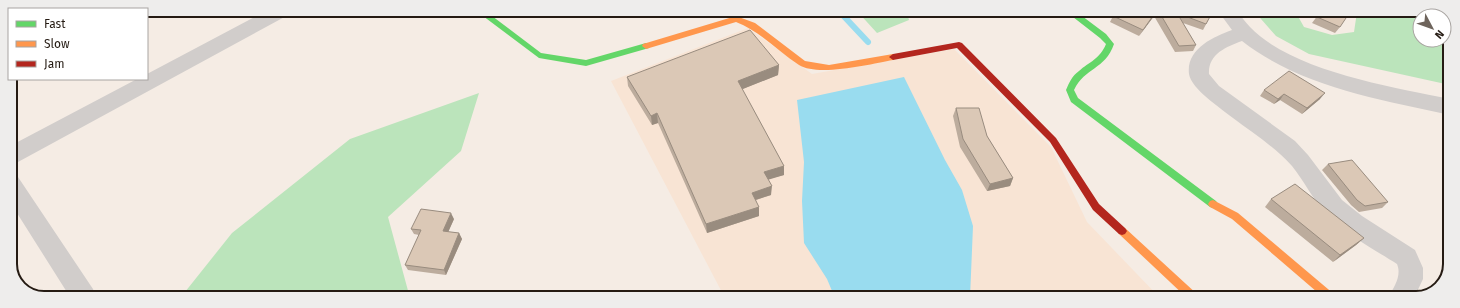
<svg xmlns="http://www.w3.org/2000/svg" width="1460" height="308" font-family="'Fira Sans',sans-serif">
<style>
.built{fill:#f8e4d4}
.green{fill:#bbe4bb}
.water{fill:#99dcef}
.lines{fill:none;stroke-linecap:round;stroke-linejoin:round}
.stream{stroke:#99dcef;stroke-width:6}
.street{fill:#d1cdcb;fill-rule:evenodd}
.fast{fill:#63d668;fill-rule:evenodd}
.slow{fill:#ff974d;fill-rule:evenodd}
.jam{fill:#b3261e;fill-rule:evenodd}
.wall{fill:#bcac9d}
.shaded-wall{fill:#998c7f}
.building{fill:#dbc8b6;stroke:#998c7f}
.rim{fill:none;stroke:#251b13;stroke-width:2}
</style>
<rect width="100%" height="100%" fill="#f5ece4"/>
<!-- built -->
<path class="built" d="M 748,28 L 812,74 L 954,49 L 1051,147 L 1087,222 L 1160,298 L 725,298 L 611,81 Z"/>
<!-- green -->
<path class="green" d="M 856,10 L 906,10 L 909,20 L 877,33 Z
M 1254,11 L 1295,11 L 1304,27 L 1332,35 L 1354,32 L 1357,12 L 1355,11 L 1422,11 L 1432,16 L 1420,16 L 1420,40 L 1444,40 L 1444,28 L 1450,40 L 1450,85 L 1309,54 L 1276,36 Z
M 479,93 L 461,151 L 388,217 L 410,298 L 181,297 L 232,233 L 350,139 Z"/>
<!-- water -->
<path class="water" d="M 904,77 L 945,160 L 962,190 L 973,226 L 970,298 L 835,298 L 827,279 L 804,243 L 802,201 L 804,162 L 797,100 Z"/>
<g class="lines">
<!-- stream -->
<path class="stream" d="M 838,10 L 868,42"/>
<!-- street -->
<path class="street" d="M 268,10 L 292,10 L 290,14 L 18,162 L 10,165 L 10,146 L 137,79 L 147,79 L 147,74 Z
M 1218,11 L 1237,11 C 1241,16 1245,22 1250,27 C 1292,71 1392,87 1450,99 L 1450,115 C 1378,99 1301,87 1242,41 C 1226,47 1208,54 1209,74 L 1219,86 L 1295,141 L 1308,155 L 1342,200 L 1362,216 L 1415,250 L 1423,268 L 1423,279 L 1414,298 L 1388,298 C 1394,287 1402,276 1397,264 C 1375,250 1342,232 1325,213 C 1313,199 1304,181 1292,166 C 1275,147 1253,133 1233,118 C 1222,109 1191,89 1189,74 C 1186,49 1213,37 1232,30 Z
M 10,174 L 18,177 L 93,289 L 96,297 L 70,297 L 10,202 Z"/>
<!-- fast -->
<path class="fast" d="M 475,10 L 484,10 L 541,53 L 586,60 L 646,43 L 650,46 L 649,48 L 586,66 L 539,58 Z
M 1064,10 L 1074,10 L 1106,34 L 1114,44 C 1105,70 1085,67 1074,90 L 1078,98 L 1216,201 L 1218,204 L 1216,207 L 1213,208 L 1210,207 L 1071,102 L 1066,90 C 1069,83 1072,76 1079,71 C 1089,62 1100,59 1106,44 L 1100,38 Z"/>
<!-- slow -->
<path class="slow" d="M 736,16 L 755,23 L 805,61 L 829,65 L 893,54 L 897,57 L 893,60 C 871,64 818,77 799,65 C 777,51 760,31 736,22 L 646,49 L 642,46 L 643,44 Z
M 1213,200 L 1238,213 L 1335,295 L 1336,298 L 1324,298 L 1232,219 L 1210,207 L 1208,204 L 1210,201 Z
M 1122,227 L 1125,228 L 1198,295 L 1199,298 L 1187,298 L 1119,234 L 1117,231 L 1119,228 Z"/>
<!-- jam -->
<path class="jam" d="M 959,42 L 962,43 L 1056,138 L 1099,204 L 1125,228 L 1127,231 L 1125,234 L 1122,235 L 1119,234 L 1093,210 L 1050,142 L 957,48 L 893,60 L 889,57 L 893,54 Z"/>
</g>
<!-- wall -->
<path class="wall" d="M 1118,10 L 1213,11 L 1203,30 L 1183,23 L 1196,45 L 1193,51 L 1175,52 L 1154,16 L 1139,36 L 1110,22 L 1113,16 Z
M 1321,11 L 1340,27 L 1335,33 L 1312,23 Z
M 779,65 L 778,75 L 742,89 L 784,166 L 784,175 L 768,179 L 771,195 L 756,200 L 759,216 L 707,233 L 658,123 L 652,125 L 628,86 L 627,77 Z
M 1264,90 L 1320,99 L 1302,114 L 1280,100 L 1274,104 L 1260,96 Z
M 956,108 L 987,136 L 1013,178 L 1010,186 L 987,191 L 960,147 L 953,116 Z
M 1328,164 L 1388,202 L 1382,208 L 1359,212 L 1351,205 L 1322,170 Z
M 1271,199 L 1364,238 L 1356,245 L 1333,262 L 1265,207 Z
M 454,219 L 448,232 L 459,233 L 462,239 L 446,275 L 408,270 L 405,265 L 419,235 L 414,234 L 411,229 Z"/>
<!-- shaded-wall -->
<path class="shaded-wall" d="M 1157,10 L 1154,16 L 1139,36 L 1143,30 Z
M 779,65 L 778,75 L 738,91 L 738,81 Z
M 1325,93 L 1320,99 L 1302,114 L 1307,108 Z
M 1284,94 L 1280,100 L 1274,104 L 1278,99 Z
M 657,113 L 658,123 L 652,125 L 651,116 Z
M 784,166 L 784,175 L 764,181 L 764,172 Z
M 1013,178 L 1010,186 L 987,191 L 990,184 Z
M 772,186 L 771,195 L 752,201 L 752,193 Z
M 759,207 L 759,216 L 707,233 L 706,224 Z
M 451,213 L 454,219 L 446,237 L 443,231 Z
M 459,233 L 462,239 L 446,275 L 444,270 Z
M 1364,238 L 1356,245 L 1333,262 L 1340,255 Z"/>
<!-- building -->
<path class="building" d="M 1118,10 L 1157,10 L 1143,30 L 1113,16 Z
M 1158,10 L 1213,11 L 1206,24 L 1177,13 L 1196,45 L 1179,46 Z
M 1321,11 L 1347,11 L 1350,12 L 1340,27 L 1317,17 Z
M 750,30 L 779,65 L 738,81 L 784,166 L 764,172 L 772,186 L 752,193 L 759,207 L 706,224 L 657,113 L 651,116 L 627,77 Z
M 1289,71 L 1325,93 L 1307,108 L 1284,94 L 1278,99 L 1264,90 Z
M 956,108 L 979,108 L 987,136 L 1013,178 L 990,184 L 963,139 Z
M 1352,160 L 1388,202 L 1365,206 L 1357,200 L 1328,164 Z
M 1295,184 L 1364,238 L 1340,255 L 1271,199 Z
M 421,209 L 451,213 L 443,231 L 459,233 L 444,270 L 405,265 L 421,230 L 411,229 Z"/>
<!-- crop -->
<path d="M0 0H1460V308H0ZM44 17H1416A27 27 0 0 1 1443 44V264A27 27 0 0 1 1416 291H44A27 27 0 0 1 17 264V44A27 27 0 0 1 44 17Z" fill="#eeedec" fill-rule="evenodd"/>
<path class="rim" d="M44 17H1416A27 27 0 0 1 1443 44V264A27 27 0 0 1 1416 291H44A27 27 0 0 1 17 264V44A27 27 0 0 1 44 17Z"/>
<!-- legend -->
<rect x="8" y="8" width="140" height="72" fill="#ffffff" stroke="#a8a4a1"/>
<rect x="16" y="21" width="20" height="6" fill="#63d668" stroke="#a8a4a1"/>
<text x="44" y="28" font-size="12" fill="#251b13">Fast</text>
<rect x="16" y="41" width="20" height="6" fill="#ff974d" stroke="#a8a4a1"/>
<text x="44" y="48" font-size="12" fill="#251b13">Slow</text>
<rect x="16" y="61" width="20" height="6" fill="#b3261e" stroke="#a8a4a1"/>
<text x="44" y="68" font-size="12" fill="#251b13">Jam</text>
<!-- north arrow -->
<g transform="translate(1432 28) rotate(131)"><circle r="19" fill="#ffffff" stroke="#a8a4a1"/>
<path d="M0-3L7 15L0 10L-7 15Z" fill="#6e645c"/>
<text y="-6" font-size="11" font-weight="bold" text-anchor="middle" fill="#251b13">N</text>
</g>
</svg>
